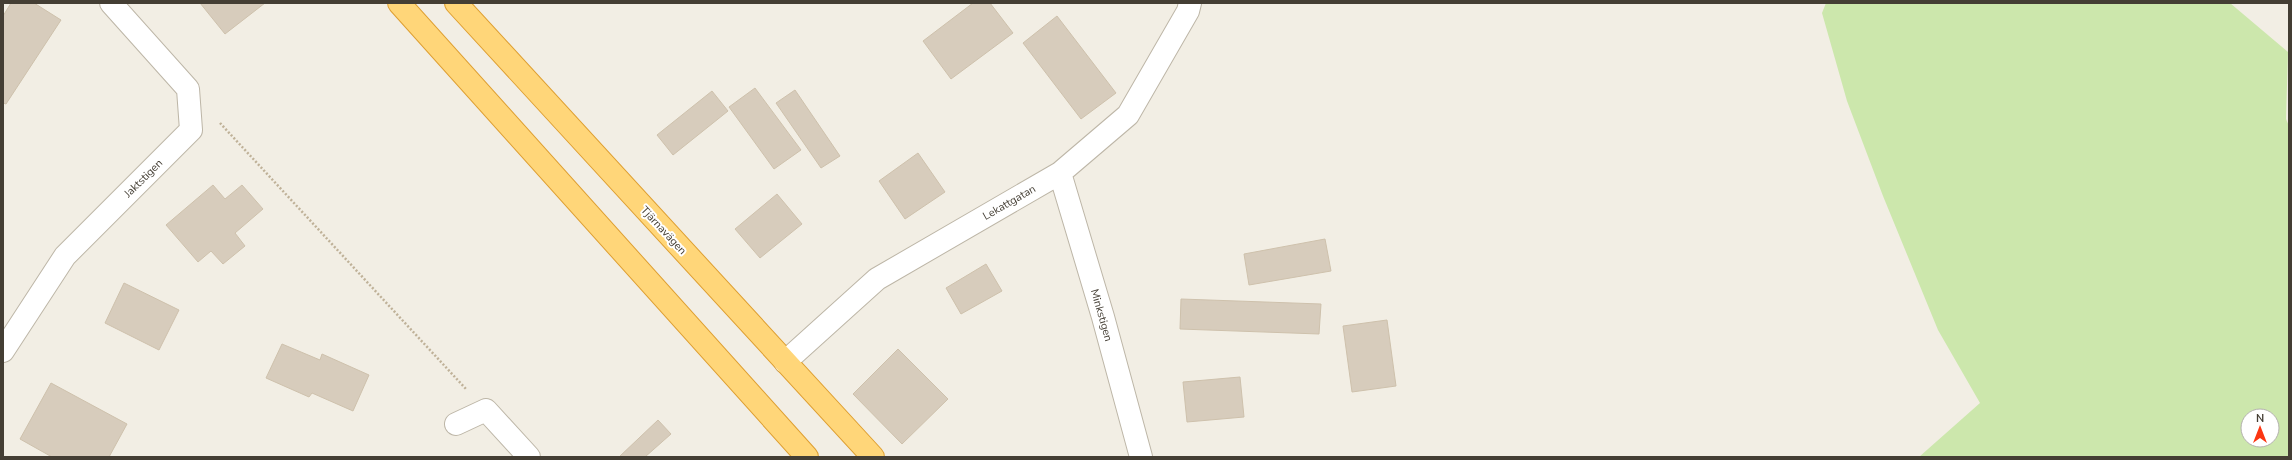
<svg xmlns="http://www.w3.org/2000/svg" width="2292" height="460" font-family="'Nunito Sans',sans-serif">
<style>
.green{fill:#cce7ac;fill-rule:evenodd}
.building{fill:#d7ccbc;stroke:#cec1ac}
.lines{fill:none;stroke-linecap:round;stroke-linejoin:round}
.minor-casing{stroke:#bdb6a7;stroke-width:24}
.trunk-casing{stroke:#de9f32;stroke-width:24}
.path{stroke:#bfb198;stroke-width:2.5;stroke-dasharray:2 2;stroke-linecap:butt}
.minor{stroke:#fff;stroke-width:22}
.trunk{stroke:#ffd679;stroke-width:22}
.labels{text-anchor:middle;stroke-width:4;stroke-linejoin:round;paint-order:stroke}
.street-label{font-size:11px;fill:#443e34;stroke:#fff}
</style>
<rect width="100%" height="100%" fill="#f2eee4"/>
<!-- green -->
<path class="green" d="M 1826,3 L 2230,3 L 2288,52 L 2286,119 L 2289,126 L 2289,457 L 1919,457 L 1980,403 L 1938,330 L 1883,196 L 1847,101 L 1822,13 ZM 2248,416 L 2272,416 L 2272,440 L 2248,440 Z"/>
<!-- building -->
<path class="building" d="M 11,3 L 34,3 L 61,20 L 6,104 L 3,103 L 3,16 Z
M 200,3 L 265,3 L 225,34 Z
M 973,3 L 990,3 L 1013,33 L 951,79 L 923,41 Z
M 1057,16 L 1116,93 L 1081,119 L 1023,43 Z
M 755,88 L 801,150 L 774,169 L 729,107 Z
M 795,90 L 840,156 L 821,168 L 776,103 Z
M 712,91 L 728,111 L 673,155 L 657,135 Z
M 918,153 L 945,192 L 905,219 L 879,181 Z
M 213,185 L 225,199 L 242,185 L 263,209 L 235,233 L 245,246 L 223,264 L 211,251 L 198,262 L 166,225 Z
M 777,194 L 802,224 L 760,258 L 735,229 Z
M 1325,239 L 1331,271 L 1249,285 L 1244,254 Z
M 986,264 L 1002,291 L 961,314 L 946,288 Z
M 124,283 L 179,310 L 159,350 L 105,323 Z
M 1181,299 L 1321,304 L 1319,334 L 1180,329 Z
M 1387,320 L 1396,386 L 1352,392 L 1343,326 Z
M 282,344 L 320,360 L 322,354 L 369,375 L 353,411 L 312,393 L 309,397 L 266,378 Z
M 898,349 L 948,399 L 902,444 L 853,394 Z
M 1240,377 L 1244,417 L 1187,422 L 1183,382 Z
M 51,383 L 127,424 L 109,457 L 52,457 L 20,439 Z
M 658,420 L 671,434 L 645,457 L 619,457 Z"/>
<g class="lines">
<defs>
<path id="minor" d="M 1060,173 L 1103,317 L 1141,457
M 3,351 L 65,256 L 191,130 L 188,89 L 111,3
M 785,362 L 877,279 L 1060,173 L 1128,115 L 1188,11 L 1190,3
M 456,424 L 486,410 L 529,457"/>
<path id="trunk" d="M 399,3 L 807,457
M 456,3 L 873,457"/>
</defs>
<!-- minor casing -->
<use href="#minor" class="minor-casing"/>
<!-- trunk casing -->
<use href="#trunk" class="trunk-casing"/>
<!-- path -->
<path class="path" d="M 220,123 L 466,389"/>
<!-- minor -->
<use href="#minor" class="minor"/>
<!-- trunk -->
<use href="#trunk" class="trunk"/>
</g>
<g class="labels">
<!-- street labels -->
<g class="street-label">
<text transform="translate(143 178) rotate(-45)" y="4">Jaktstigen</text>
<text transform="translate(1009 202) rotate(-30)" y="4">Lekattgatan</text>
<text transform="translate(664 230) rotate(47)" y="4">Tjärnavägen</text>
<text transform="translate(1102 315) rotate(74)" y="4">Minkstigen</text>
</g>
</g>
<!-- border -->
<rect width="2292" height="460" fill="none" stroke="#443e34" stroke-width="8"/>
<!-- north arrow -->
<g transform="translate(2260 428)"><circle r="19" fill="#ffffff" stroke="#b4b2ae"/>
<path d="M0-3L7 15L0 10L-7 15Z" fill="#fb3612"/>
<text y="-6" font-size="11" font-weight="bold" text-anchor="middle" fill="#443e34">N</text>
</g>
</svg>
